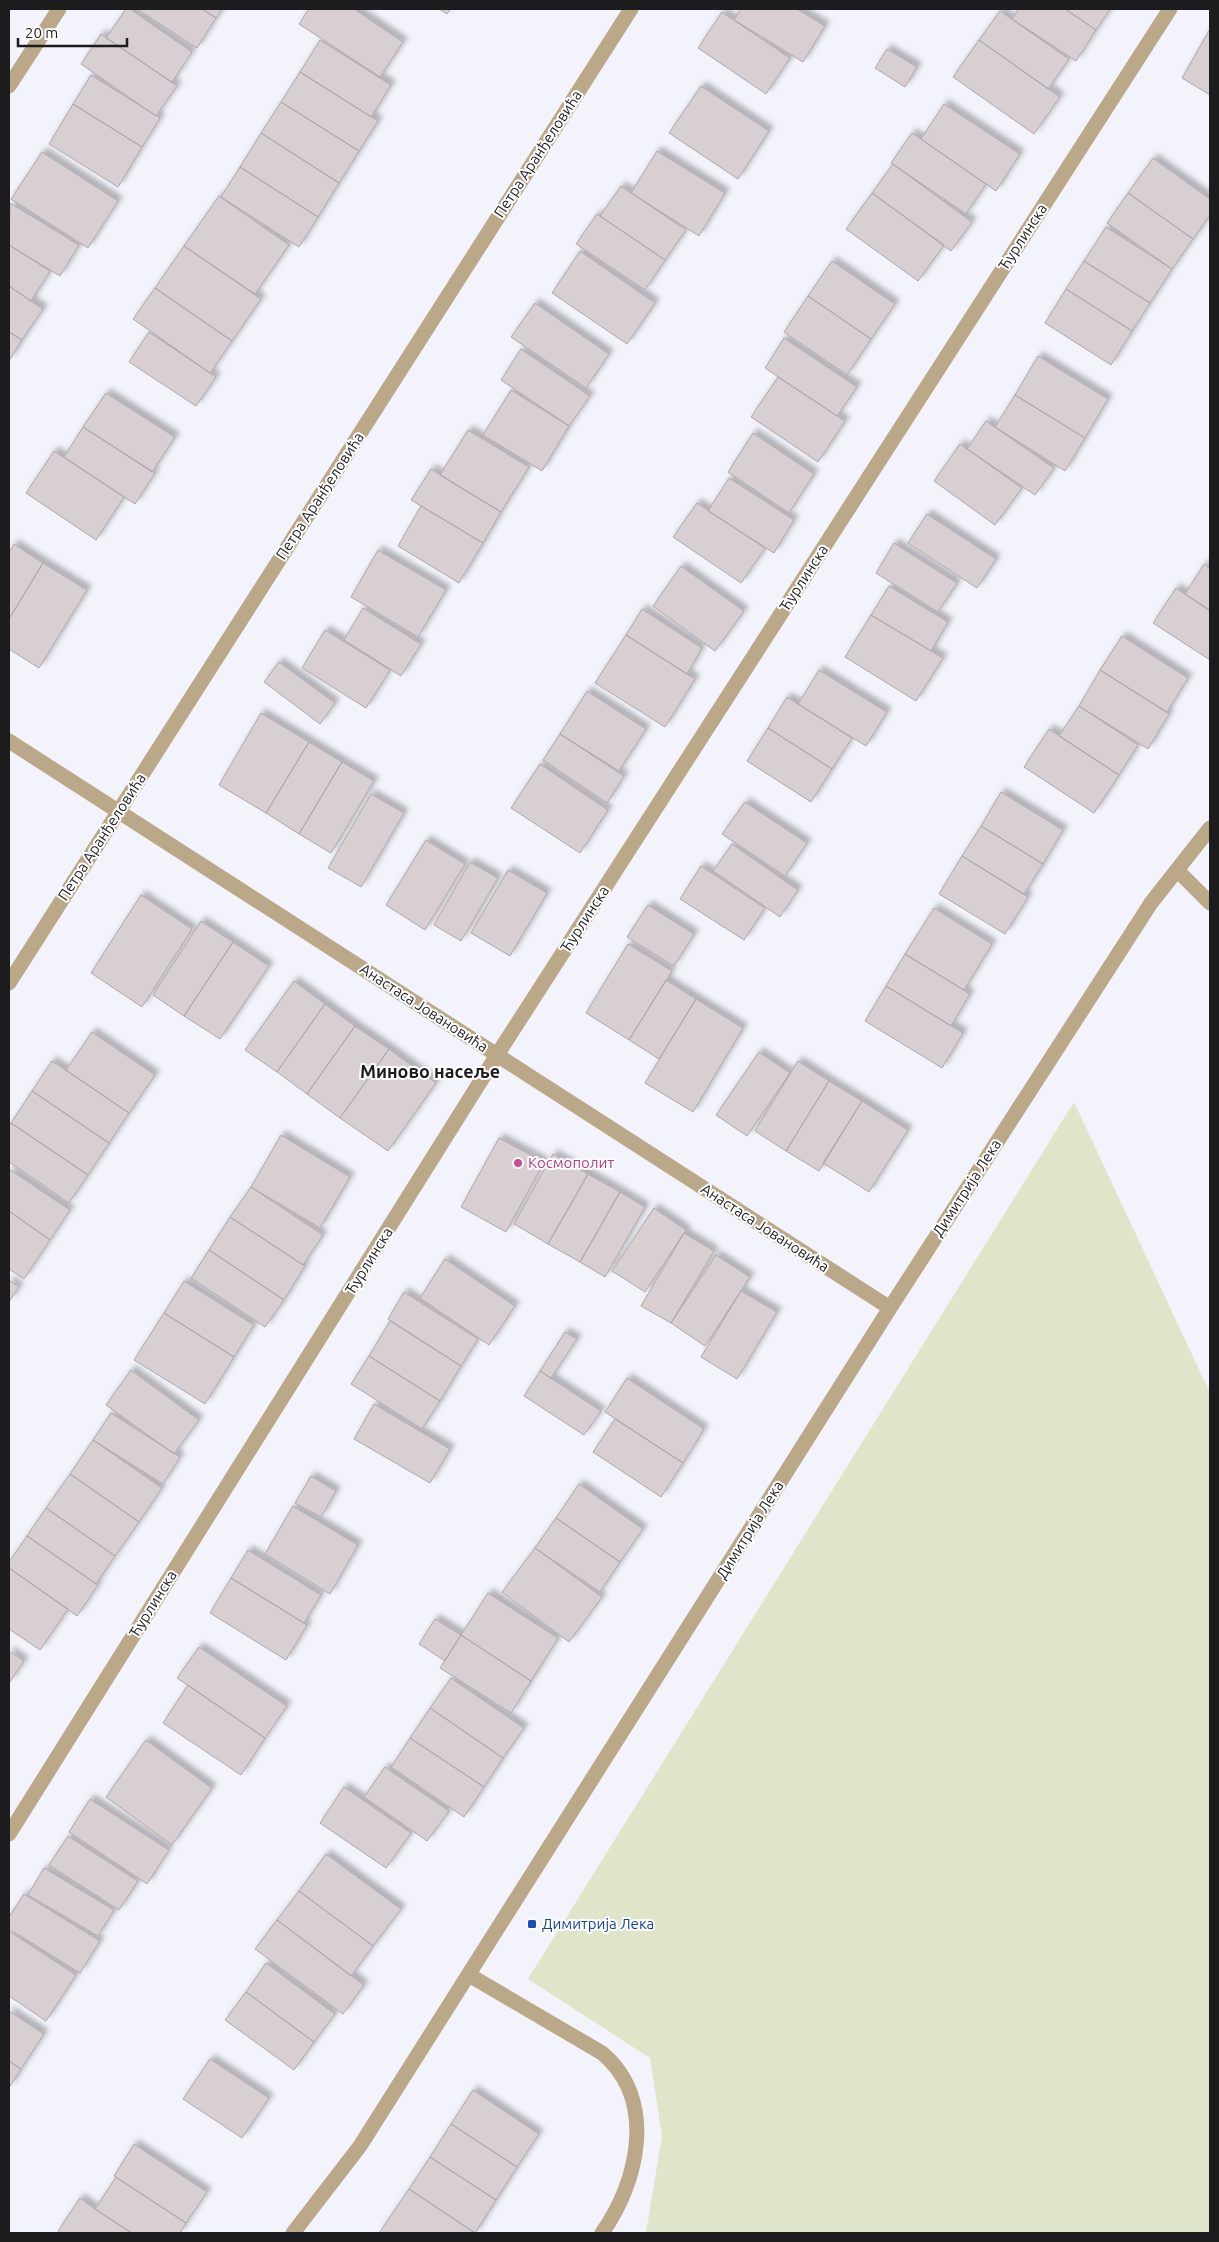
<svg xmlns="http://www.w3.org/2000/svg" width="1219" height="2242" font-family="Ubuntu,sans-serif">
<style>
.green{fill:#dfe5c8}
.building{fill:#d8cfd3;stroke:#aea6aa;filter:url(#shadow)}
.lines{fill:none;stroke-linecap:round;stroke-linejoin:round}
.minor{stroke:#baa889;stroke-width:15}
.hotel-dot{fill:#d1479c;stroke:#fff;stroke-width:2}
.transit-dot{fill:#1a4fb4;stroke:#fff;stroke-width:2}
.labels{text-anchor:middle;stroke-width:4;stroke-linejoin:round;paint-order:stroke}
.street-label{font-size:15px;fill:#1c1c1f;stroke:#fff}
.hotel-label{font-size:15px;fill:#b23c85;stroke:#fff;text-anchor:start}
.transit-label{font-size:15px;fill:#164399;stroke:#fff;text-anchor:start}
.quarter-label{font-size:18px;font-weight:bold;fill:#1c1c1f;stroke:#fff}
</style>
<defs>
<filter id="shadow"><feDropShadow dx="4.5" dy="-4.5" stdDeviation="2.5" flood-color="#0004"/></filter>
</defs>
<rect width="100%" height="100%" fill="#f3f3fb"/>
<!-- green -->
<path class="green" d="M 1074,1102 L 1210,1393 L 1210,2233 L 646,2233 L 662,2136 L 650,2058 L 528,1979 Z"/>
<!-- building -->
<path class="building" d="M 126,9 L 130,9 L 192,52 L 172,82 L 106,38 Z
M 137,9 L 202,9 L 216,18 L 197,48 Z
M 202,9 L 222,9 L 216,18 Z
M 309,9 L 354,9 L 403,42 L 380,77 L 299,24 Z
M 439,9 L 450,9 L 447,14 Z
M 741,9 L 797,9 L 825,26 L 803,62 L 734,20 Z
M 1019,9 L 1065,9 L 1096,30 L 1076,61 L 1012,19 Z
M 1065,9 L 1110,9 L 1096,30 Z
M 1000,11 L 1069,59 L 1048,89 L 979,40 Z
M 722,12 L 790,58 L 766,94 L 698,48 Z
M 1210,29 L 1210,95 L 1182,78 Z
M 101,34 L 177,86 L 156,116 L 81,64 Z
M 320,40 L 391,85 L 371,117 L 300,72 Z
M 979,40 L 1060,97 L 1034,134 L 953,77 Z
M 887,49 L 917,67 L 905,87 L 875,68 Z
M 300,72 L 378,121 L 359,151 L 281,102 Z
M 91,75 L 160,118 L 142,147 L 73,104 Z
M 701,86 L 769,131 L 738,179 L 669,133 Z
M 281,102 L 359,151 L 339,183 L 261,133 Z
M 73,104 L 142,147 L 118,187 L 49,144 Z
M 944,104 L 1020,154 L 996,191 L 921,139 Z
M 261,133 L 339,183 L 318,217 L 240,167 Z
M 912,133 L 986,184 L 966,214 L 891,163 Z
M 657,151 L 725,193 L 699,236 L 631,193 Z
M 42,152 L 118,201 L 88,248 L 11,199 Z
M 1153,158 L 1210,199 L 1210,215 L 1193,239 L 1128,193 Z
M 893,164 L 972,222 L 951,251 L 872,193 Z
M 240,167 L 318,217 L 299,247 L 221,197 Z
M 621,186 L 686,230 L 665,260 L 600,216 Z
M 872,193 L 944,245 L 918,281 L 846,229 Z
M 1128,193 L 1193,239 L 1172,269 L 1107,223 Z
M 219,196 L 289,245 L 255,294 L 184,246 Z
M 10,203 L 79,245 L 60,276 L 9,245 Z
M 597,214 L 665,260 L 645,290 L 576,244 Z
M 1106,227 L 1172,269 L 1150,303 L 1084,261 Z
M 9,245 L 50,271 L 31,301 L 9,286 Z
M 184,246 L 261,299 L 232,341 L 155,288 Z
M 580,251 L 655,303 L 627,344 L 552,293 Z
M 832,261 L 895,304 L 871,339 L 808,296 Z
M 1084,261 L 1150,303 L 1132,331 L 1066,289 Z
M 9,286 L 43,309 L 22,340 L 9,332 Z
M 155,288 L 232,341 L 210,373 L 133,319 Z
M 1066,289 L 1132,331 L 1111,365 L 1045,323 Z
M 808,296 L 871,339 L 847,375 L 784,332 Z
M 535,303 L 609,354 L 586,388 L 511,337 Z
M 9,332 L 22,340 L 9,361 Z
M 149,332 L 216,377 L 196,406 L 129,362 Z
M 784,338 L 857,387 L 837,416 L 765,368 Z
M 521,349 L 590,396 L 569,426 L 501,380 Z
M 1038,356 L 1108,399 L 1085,438 L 1015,395 Z
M 778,377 L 845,421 L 818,462 L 751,417 Z
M 511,390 L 569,426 L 542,471 L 483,435 Z
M 106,393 L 175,437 L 152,472 L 83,427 Z
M 1015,395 L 1085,438 L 1065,471 L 995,427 Z
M 986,421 L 1054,468 L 1035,495 L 967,449 Z
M 83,427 L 155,473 L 135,504 L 64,457 Z
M 468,430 L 529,467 L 501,512 L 440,475 Z
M 753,433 L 814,474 L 789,513 L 728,472 Z
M 960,444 L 1022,488 L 995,525 L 934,481 Z
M 54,451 L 124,497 L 96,540 L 26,493 Z
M 431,469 L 501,512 L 483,543 L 411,500 Z
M 729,478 L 794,520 L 774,553 L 708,511 Z
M 697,503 L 765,548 L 741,583 L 673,537 Z
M 421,506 L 483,543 L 459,583 L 398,546 Z
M 927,514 L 996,559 L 977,588 L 908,543 Z
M 894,543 L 957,583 L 938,612 L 876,573 Z
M 14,544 L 43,563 L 9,619 L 9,552 Z
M 378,550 L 446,590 L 418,637 L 351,597 Z
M 43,563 L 87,590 L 39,668 L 9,649 L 9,619 Z
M 1204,564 L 1210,568 L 1210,610 L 1185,594 Z
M 681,566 L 744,611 L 715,651 L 653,606 Z
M 889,586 L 948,622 L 931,651 L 871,615 Z
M 1176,588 L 1210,611 L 1210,660 L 1153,623 Z
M 363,608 L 421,644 L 401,676 L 344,640 Z
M 642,609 L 702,648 L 687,674 L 626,635 Z
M 871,615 L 943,658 L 916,701 L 845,657 Z
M 325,630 L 390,670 L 366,708 L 302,668 Z
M 626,635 L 695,679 L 665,727 L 595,683 Z
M 1122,636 L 1188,678 L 1167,712 L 1100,670 Z
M 279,662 L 335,703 L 320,724 L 264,682 Z
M 819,670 L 887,712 L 866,746 L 798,704 Z
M 1100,670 L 1169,714 L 1148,749 L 1079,706 Z
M 587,691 L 646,729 L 619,771 L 560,734 Z
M 787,697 L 852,738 L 832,769 L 768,728 Z
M 1079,706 L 1138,745 L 1119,775 L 1059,736 Z
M 261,713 L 309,742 L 266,813 L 219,785 Z
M 768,728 L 832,769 L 811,802 L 747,761 Z
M 1049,729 L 1119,775 L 1094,813 L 1024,767 Z
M 560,734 L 624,776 L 607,803 L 543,760 Z
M 309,742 L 342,762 L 299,834 L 266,813 Z
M 342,762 L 374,781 L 331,853 L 299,834 Z
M 540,764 L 608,810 L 580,853 L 511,808 Z
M 1001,792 L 1063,830 L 1043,864 L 981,826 Z
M 371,794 L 404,813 L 361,887 L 328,868 Z
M 745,802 L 807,843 L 785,876 L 722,834 Z
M 981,826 L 1043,864 L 1024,894 L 962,856 Z
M 426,840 L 465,864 L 425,930 L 386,905 Z
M 732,844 L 798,890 L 780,917 L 713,871 Z
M 962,856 L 1028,897 L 1005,934 L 939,894 Z
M 470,862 L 498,878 L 461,941 L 434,925 Z
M 701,866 L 765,908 L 744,940 L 680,899 Z
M 508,870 L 547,893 L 510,956 L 471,933 Z
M 141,895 L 192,929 L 142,1007 L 91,973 Z
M 648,905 L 694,934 L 674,966 L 627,937 Z
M 934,908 L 992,944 L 964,990 L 905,954 Z
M 201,921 L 233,942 L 184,1016 L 153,995 Z
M 233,942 L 269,966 L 220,1039 L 184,1016 Z
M 628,944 L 672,971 L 629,1040 L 586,1013 Z
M 905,954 L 970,994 L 951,1026 L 886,986 Z
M 666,980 L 696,999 L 659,1059 L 629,1040 Z
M 294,981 L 325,1004 L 277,1072 L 245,1050 Z
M 886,986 L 963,1033 L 942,1068 L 865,1021 Z
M 696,999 L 743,1028 L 693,1112 L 645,1083 Z
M 325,1004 L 355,1026 L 307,1094 L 277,1072 Z
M 355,1026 L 389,1049 L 340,1118 L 307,1094 Z
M 92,1032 L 155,1075 L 129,1113 L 66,1070 Z
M 389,1049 L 436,1083 L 388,1151 L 340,1118 Z
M 759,1052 L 790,1073 L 747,1136 L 716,1115 Z
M 52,1061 L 129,1113 L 109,1143 L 32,1091 Z
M 798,1061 L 829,1081 L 786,1151 L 755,1131 Z
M 829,1081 L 862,1101 L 819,1171 L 786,1151 Z
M 32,1091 L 109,1143 L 88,1175 L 11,1123 Z
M 862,1101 L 908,1130 L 869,1192 L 823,1163 Z
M 11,1123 L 88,1175 L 69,1203 L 9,1162 L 9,1126 Z
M 281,1135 L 350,1177 L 320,1228 L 251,1187 Z
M 499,1138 L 544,1162 L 506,1232 L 461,1207 Z
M 553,1154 L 588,1174 L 548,1244 L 514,1224 Z
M 9,1169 L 70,1210 L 50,1240 L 9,1211 Z
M 588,1174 L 620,1192 L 580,1262 L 548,1244 Z
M 251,1187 L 323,1235 L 303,1265 L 230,1217 Z
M 620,1192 L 645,1207 L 605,1277 L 580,1262 Z
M 654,1208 L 686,1230 L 645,1292 L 612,1271 Z
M 9,1211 L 50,1240 L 24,1279 L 9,1269 Z
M 230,1217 L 305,1266 L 284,1300 L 209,1250 Z
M 684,1233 L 714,1251 L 671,1323 L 641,1306 Z
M 209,1250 L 284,1300 L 265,1327 L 191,1278 Z
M 716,1255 L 750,1277 L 705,1346 L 671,1323 Z
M 445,1259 L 515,1306 L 489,1345 L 420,1298 Z
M 9,1280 L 19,1287 L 9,1302 Z
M 184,1281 L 254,1325 L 234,1357 L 164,1313 Z
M 741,1291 L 777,1312 L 737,1379 L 701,1357 Z
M 404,1292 L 478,1339 L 461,1366 L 388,1319 Z
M 164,1313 L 234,1357 L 205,1404 L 134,1360 Z
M 390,1321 L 461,1366 L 440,1401 L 369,1356 Z
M 565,1332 L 577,1339 L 551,1378 L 540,1371 Z
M 369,1356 L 440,1401 L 422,1429 L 351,1384 Z
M 131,1370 L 199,1420 L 174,1454 L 106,1405 Z
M 540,1371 L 601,1411 L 584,1435 L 524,1396 Z
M 627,1378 L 704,1429 L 683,1463 L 605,1412 Z
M 374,1404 L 450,1449 L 430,1483 L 354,1439 Z
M 111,1413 L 180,1457 L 163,1484 L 93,1440 Z
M 615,1419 L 683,1463 L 661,1497 L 593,1452 Z
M 93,1440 L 162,1488 L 139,1522 L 70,1474 Z
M 70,1474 L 139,1522 L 115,1556 L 46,1508 Z
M 311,1476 L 336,1491 L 321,1517 L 295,1503 Z
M 579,1484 L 643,1529 L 620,1562 L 556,1518 Z
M 293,1506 L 358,1545 L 330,1594 L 265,1554 Z
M 46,1508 L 115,1556 L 96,1584 L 27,1536 Z
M 556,1518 L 620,1562 L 600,1592 L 535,1548 Z
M 27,1536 L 98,1585 L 77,1616 L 9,1568 L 9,1562 Z
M 535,1548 L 602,1597 L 569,1642 L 502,1592 Z
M 248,1550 L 321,1595 L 304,1623 L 231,1578 Z
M 9,1568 L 68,1609 L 40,1650 L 9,1629 Z
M 231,1578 L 307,1625 L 286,1660 L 210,1613 Z
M 488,1593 L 558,1638 L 531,1681 L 461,1635 Z
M 435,1619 L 461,1635 L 445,1661 L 419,1644 Z
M 461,1635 L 531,1681 L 511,1713 L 440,1668 Z
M 199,1647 L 287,1706 L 265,1738 L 177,1678 Z
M 9,1651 L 24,1661 L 9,1683 Z
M 451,1678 L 524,1728 L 503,1758 L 430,1708 Z
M 188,1685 L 265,1738 L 241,1775 L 163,1723 Z
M 430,1708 L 503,1758 L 484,1787 L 410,1738 Z
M 410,1738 L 484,1787 L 464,1817 L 391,1767 Z
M 146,1740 L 212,1788 L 172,1845 L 106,1797 Z
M 385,1767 L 449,1811 L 427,1841 L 364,1797 Z
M 344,1787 L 411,1833 L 386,1868 L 320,1823 Z
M 90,1799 L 169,1850 L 147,1884 L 69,1832 Z
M 68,1836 L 138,1881 L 119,1910 L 49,1865 Z
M 326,1854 L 401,1909 L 373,1946 L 299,1891 Z
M 44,1868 L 114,1910 L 98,1936 L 28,1895 Z
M 299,1891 L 373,1946 L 351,1976 L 277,1920 Z
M 24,1894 L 100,1941 L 80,1973 L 9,1929 L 9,1917 Z
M 277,1920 L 364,1985 L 343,2014 L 255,1949 Z
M 9,1931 L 76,1975 L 46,2021 L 9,1996 Z
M 266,1963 L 335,2014 L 314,2042 L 246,1992 Z
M 246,1992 L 314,2042 L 294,2070 L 225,2020 Z
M 9,2011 L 44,2034 L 21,2069 L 9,2061 Z
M 210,2059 L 269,2098 L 242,2138 L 183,2099 Z
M 9,2061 L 21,2069 L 9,2088 Z
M 473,2090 L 539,2134 L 517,2167 L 451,2124 Z
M 451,2124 L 517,2167 L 496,2200 L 430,2157 Z
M 134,2144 L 207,2192 L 186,2223 L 114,2176 Z
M 430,2157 L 496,2200 L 475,2233 L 409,2189 Z
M 116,2177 L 186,2223 L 180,2233 L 132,2233 L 95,2209 Z
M 409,2189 L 475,2233 L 379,2233 Z
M 80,2198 L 95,2209 L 131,2233 L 61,2233 L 58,2231 Z"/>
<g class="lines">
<!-- minor -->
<path class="minor" d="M 9,86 L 59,9
M 9,741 L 890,1308
M 1177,870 L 1210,903
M 9,983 L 631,9
M 9,1834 L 497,1055 L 1170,9
M 469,1975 L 602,2053 C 657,2099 639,2181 602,2233
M 293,2233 L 360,2146 L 890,1308 L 1151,903 L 1210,828"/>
</g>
<!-- markers -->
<circle class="hotel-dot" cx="518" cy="1163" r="5"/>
<rect class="transit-dot" x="527" y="1919" width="10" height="10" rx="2.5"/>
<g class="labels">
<!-- street labels -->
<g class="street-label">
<text transform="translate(538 154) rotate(-57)" y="5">Петра Аранђеловића</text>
<text transform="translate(1023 237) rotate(-57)" y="5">Ћурлинска</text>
<text transform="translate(320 496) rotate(-57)" y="5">Петра Аранђеловића</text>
<text transform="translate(804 578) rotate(-57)" y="5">Ћурлинска</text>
<text transform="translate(102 837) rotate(-57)" y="5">Петра Аранђеловића</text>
<text transform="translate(585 919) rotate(-57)" y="5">Ћурлинска</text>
<text transform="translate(424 1008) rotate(33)" y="5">Анастаса Јовановића</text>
<text transform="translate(967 1188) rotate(-57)" y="5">Димитрија Лека</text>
<text transform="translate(765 1228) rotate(33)" y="5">Анастаса Јовановића</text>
<text transform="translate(369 1261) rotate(-58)" y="5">Ћурлинска</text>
<text transform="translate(750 1530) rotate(-58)" y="5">Димитрија Лека</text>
<text transform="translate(153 1604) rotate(-58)" y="5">Ћурлинска</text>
</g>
<!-- hotel labels -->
<g class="hotel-label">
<text x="528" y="1168">Космополит</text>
</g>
<!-- transit labels -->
<g class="transit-label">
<text x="542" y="1929">Димитрија Лека</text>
</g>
<!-- quarter labels -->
<g class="quarter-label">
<text x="430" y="1078">Миново насеље</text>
</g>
</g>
<!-- border -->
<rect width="1219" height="2242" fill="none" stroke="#1c1c1f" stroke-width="20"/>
<!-- scale -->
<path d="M18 38v8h109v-8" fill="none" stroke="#1c1c1f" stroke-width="2.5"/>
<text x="25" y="38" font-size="15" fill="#1c1c1f" stroke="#ffffff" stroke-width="4" paint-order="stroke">20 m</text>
</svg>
